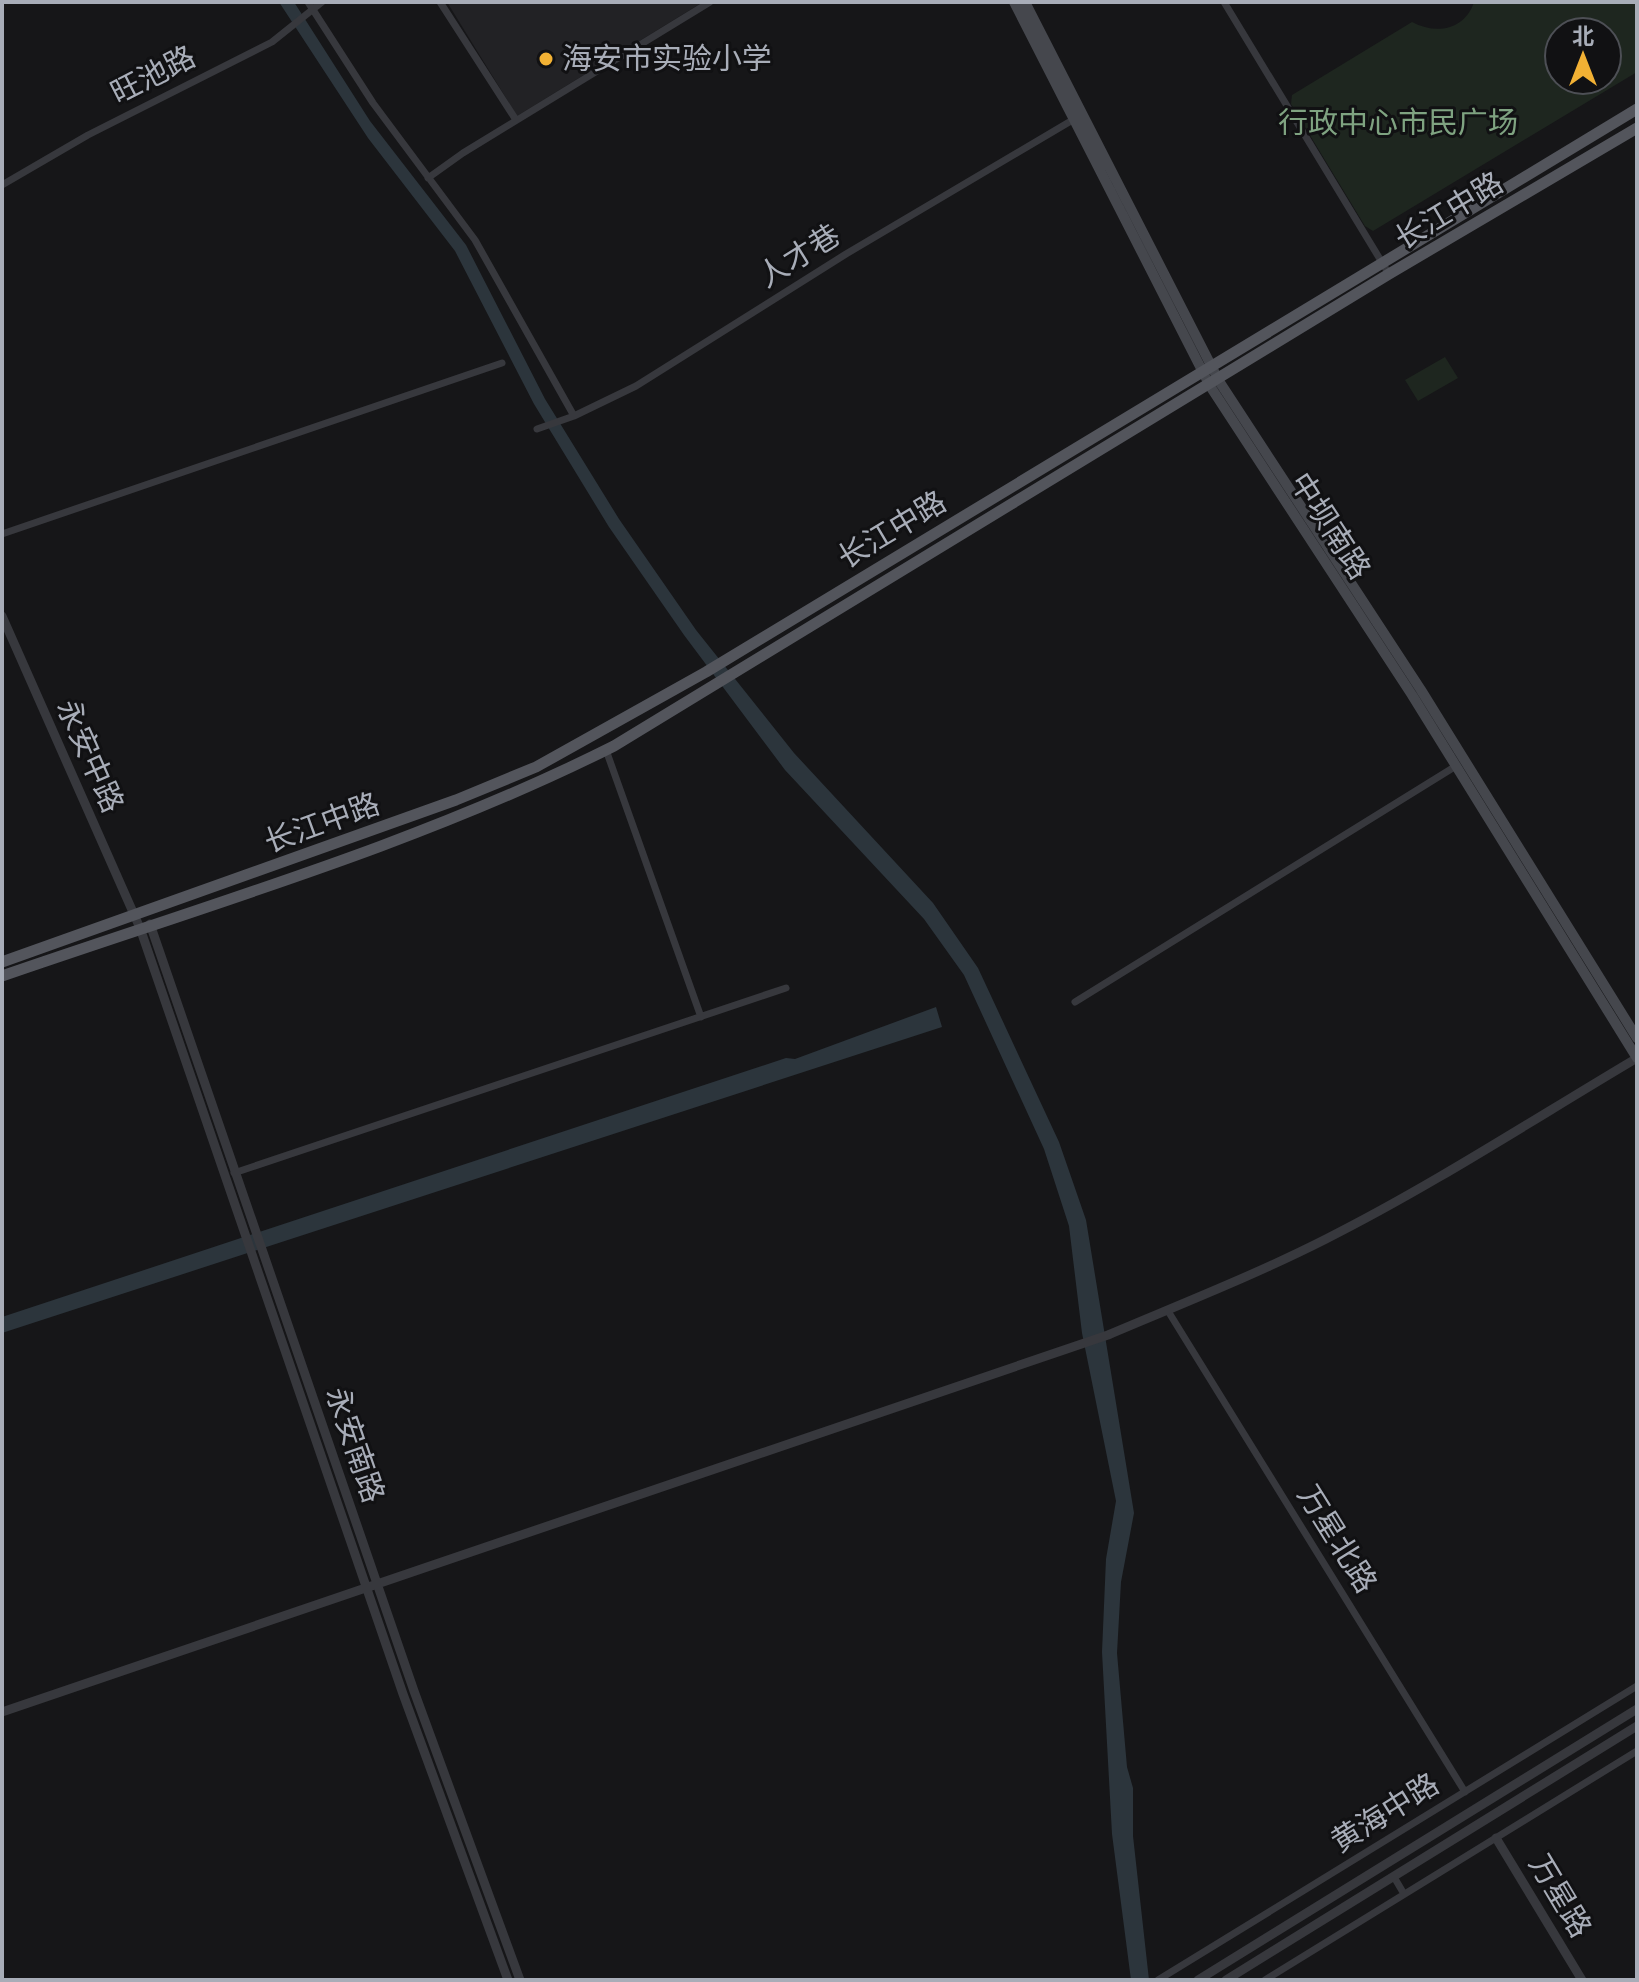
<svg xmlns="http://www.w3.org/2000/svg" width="1639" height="1982" font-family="Jost,'Noto Sans SC',sans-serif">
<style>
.built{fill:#222225}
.green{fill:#1e261f;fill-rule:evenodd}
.water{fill:#2c353c}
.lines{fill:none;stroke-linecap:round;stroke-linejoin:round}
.minor{stroke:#37383d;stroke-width:7}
.tertiary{stroke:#37383d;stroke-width:9}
.secondary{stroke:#45474d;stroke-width:10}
.primary{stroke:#53555c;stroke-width:11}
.poi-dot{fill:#f2b134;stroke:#111113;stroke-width:3}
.labels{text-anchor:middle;stroke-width:6;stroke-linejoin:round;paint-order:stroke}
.poi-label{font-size:30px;fill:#a8adb8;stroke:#111113;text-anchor:start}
.street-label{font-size:30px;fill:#a8adb8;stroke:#111113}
.park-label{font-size:30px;fill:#7fa381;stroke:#111113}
</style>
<rect width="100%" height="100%" fill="#161618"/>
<!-- built -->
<path class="built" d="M 447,2 L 703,2 L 517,116 Z"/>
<!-- green -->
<path class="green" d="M 1474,2 L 1637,2 L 1637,72 L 1373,231 L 1365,226 L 1291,104 L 1292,95 L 1412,22 C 1436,35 1465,30 1474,2 ZM 1559,32 L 1607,32 L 1607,80 L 1559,80 Z
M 1445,357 L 1458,378 L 1418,401 L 1405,380 Z"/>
<!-- water -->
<path class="water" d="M 279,2 L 294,2 L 370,121 L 466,245 L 545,399 L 619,519 L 696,630 L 794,753 L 933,903 L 978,968 L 1059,1142 L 1086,1220 L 1134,1513 L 1121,1582 L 1117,1653 L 1127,1767 L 1133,1788 L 1133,1836 L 1149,1980 L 1131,1980 L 1112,1834 L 1102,1652 L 1106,1559 L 1116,1501 L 1082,1333 L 1069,1226 L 1044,1149 L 964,975 L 924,919 L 785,770 L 684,635 L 609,527 L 534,404 L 455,251 L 368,138 Z
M 936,1007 L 942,1027 L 2,1333 L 2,1317 L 786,1058 L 795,1059 Z"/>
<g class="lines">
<!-- minor -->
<path class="minor" d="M 308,2 L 373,103 L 475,240 L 574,416
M 440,2 L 516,120
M 1224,2 L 1389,274
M 428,178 L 463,153 L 710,2
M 2,185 L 88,135 L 272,42 L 322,2
M 537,429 L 574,416 L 636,386 L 846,254 L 1076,118
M 2,534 L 502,363
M 606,750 L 701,1017
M 1075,1002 L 1456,766
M 234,1173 L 786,988
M 1168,1311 L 1465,1792
M 1394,1877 L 1404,1894
M 1158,1980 L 1637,1686
M 1265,1980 L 1637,1751"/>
<!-- tertiary -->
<path class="tertiary" d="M 2,616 L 140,928 L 403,1694 L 508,1980
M 150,924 L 414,1691 L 520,1980
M 2,1712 L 1108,1335 C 1181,1304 1255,1275 1326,1239 C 1433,1185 1534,1119 1637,1058
M 1496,1838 L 1582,1980
M 1198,1980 L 1637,1709
M 1226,1980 L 1637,1726"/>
<!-- secondary -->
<path class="secondary" d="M 1014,2 L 1210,386 L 1412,695 L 1637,1058
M 1025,2 L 1219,381 L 1421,690 L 1637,1038"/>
<!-- primary -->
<path class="primary" d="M 2,962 L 456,800 L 536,767 L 706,672 L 1637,109
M 2,976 C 207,905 419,844 614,746 L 1389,274 L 1637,128"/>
</g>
<!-- markers -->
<circle class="poi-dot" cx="546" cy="59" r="8"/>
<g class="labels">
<!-- poi labels -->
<g class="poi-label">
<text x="562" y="69">海安市实验小学</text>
</g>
<!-- street labels -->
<g class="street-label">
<text transform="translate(153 75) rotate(-27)" y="10">旺池路</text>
<text transform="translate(1449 211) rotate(-31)" y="10">长江中路</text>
<text transform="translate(799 256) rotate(-32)" y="10">人才巷</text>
<text transform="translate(1330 526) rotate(57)" y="10">中坝南路</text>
<text transform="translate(892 530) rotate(-31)" y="10">长江中路</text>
<text transform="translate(90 756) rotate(66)" y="10">永安中路</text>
<text transform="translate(322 823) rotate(-20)" y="10">长江中路</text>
<text transform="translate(355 1445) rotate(71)" y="10">永安南路</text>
<text transform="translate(1337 1539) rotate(58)" y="10">万星北路</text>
<text transform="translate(1385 1813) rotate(-32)" y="10">黄海中路</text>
<text transform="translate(1560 1896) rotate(59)" y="10">万星路</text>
</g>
<!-- park labels -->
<g class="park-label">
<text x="1398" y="133">行政中心市民广场</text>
</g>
</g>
<!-- border -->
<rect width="1639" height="1982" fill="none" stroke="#a8adb8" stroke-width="8"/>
<!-- north arrow -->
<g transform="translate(1583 56)"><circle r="38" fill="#111113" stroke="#4d4f55" stroke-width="2"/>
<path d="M0-6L14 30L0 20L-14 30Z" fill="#f2b134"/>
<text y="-12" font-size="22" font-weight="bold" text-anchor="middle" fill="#a8adb8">北</text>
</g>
</svg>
